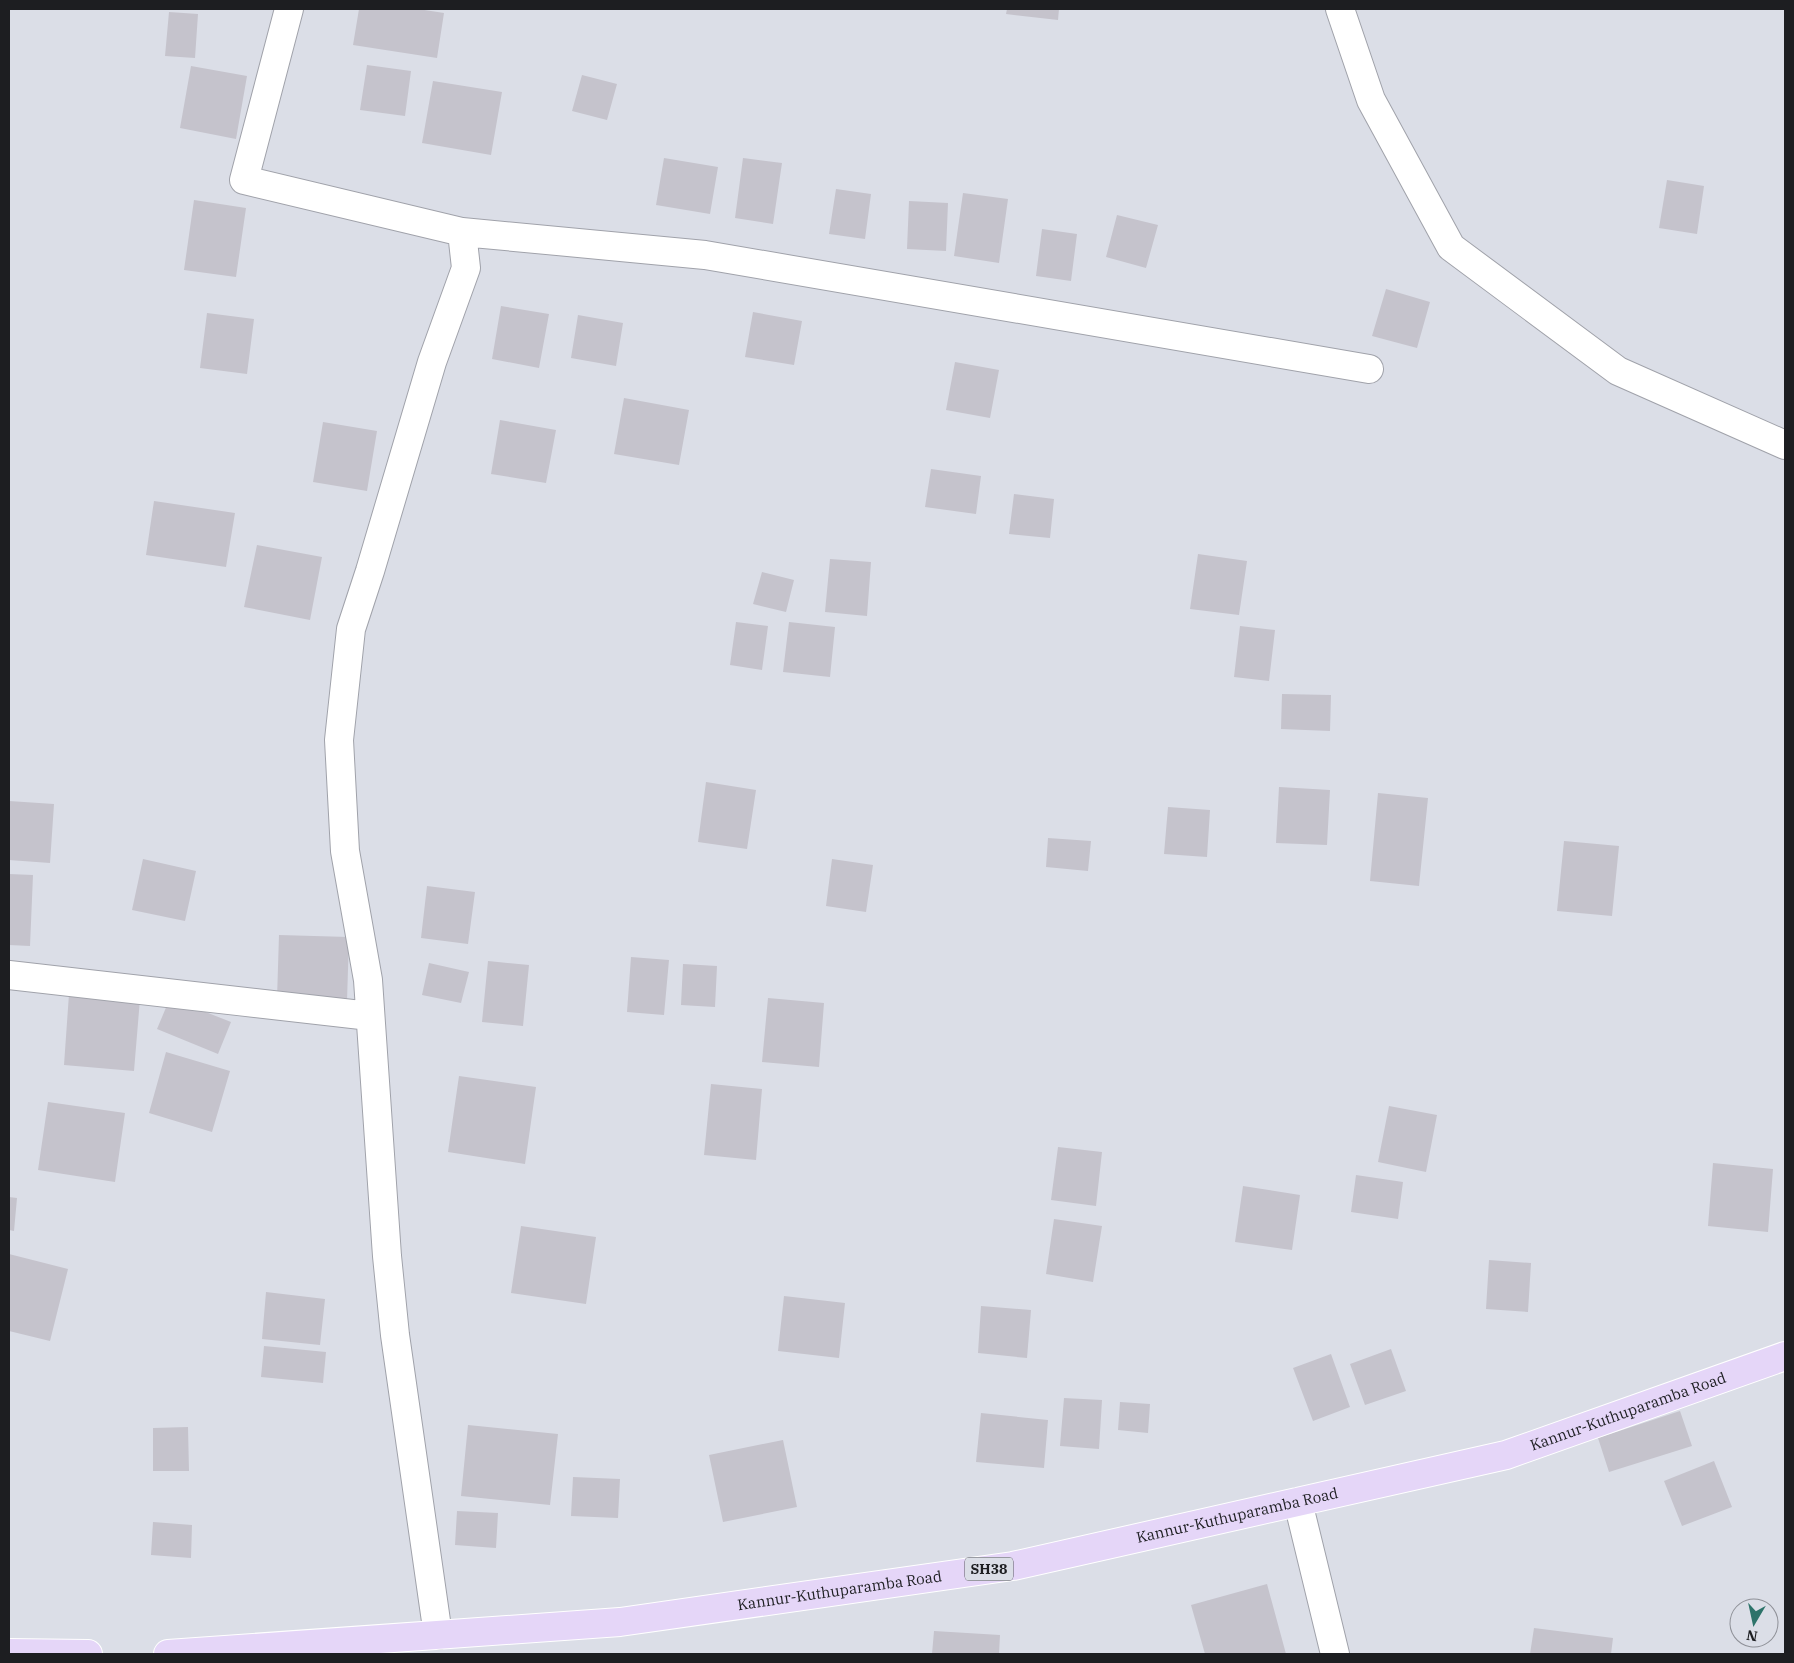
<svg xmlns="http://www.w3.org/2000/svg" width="1794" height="1663" font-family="'IBM Plex Serif',serif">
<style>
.building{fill:#c5c3cc}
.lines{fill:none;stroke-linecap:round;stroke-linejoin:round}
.minor-casing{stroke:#a0a2aa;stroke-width:30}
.major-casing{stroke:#fff;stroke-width:30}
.minor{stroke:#fff;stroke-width:28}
.major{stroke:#e5d6f8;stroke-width:28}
.labels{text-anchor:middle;stroke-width:4;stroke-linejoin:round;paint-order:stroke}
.shield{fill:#dbdee7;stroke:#56585c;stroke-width:1}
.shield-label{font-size:14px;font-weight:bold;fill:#1d1e21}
.street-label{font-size:15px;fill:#1d1e21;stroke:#dbdee7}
</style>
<rect width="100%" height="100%" fill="#dbdee7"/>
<!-- building -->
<path class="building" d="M 359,9 L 418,9 L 444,13 L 437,58 L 353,45 Z
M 1007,9 L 1059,9 L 1058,20 L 1006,14 Z
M 169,12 L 198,14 L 195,58 L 165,56 Z
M 367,65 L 411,71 L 405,116 L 360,110 Z
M 191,66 L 247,76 L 236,139 L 180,128 Z
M 582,75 L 617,84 L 607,120 L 572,111 Z
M 433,81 L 502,92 L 491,155 L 422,143 Z
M 664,158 L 718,167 L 710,214 L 656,205 Z
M 743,158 L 782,163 L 773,224 L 735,218 Z
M 1667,180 L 1704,186 L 1697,234 L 1659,228 Z
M 836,189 L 871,194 L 865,239 L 829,234 Z
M 963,193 L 1008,199 L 999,263 L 954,256 Z
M 194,200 L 246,208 L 236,277 L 184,270 Z
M 909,201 L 948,203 L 946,251 L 907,249 Z
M 1117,215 L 1158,225 L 1146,268 L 1106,257 Z
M 1042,229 L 1077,234 L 1071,281 L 1036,276 Z
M 1386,289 L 1430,302 L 1417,348 L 1372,336 Z
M 501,306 L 549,314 L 539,368 L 492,359 Z
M 753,312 L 802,321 L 794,365 L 745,357 Z
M 207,313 L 254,319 L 247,374 L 200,368 Z
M 578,315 L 623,323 L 616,366 L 571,358 Z
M 955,362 L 999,370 L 990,418 L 946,410 Z
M 624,398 L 689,410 L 679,465 L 614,454 Z
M 500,420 L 556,430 L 546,483 L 491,474 Z
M 323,422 L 377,431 L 367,491 L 313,482 Z
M 931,469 L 981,476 L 976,514 L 925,507 Z
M 1014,494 L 1054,499 L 1050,538 L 1009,534 Z
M 154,501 L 235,513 L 226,567 L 146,555 Z
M 257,545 L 322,557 L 310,620 L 244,607 Z
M 1198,554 L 1247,561 L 1239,615 L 1190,609 Z
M 830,559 L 871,562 L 867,616 L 825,612 Z
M 762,572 L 794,580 L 786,612 L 753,604 Z
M 736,622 L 768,626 L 762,670 L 730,665 Z
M 789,622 L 835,627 L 830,677 L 783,672 Z
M 1240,626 L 1275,630 L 1269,681 L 1234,677 Z
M 1282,694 L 1331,695 L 1330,731 L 1281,729 Z
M 706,782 L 756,790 L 747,849 L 698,842 Z
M 1279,787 L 1330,790 L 1327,845 L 1276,843 Z
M 1378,793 L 1428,798 L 1419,886 L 1370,881 Z
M 9,801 L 54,804 L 50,863 L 9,860 Z
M 1168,807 L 1210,810 L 1207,857 L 1164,854 Z
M 1048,838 L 1091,841 L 1088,871 L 1046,867 Z
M 1564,841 L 1619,846 L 1612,916 L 1557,911 Z
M 143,859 L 196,871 L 185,921 L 132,910 Z
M 832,859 L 873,865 L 866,912 L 826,906 Z
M 9,874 L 33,875 L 30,946 L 9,945 Z
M 427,886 L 475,892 L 468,944 L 421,938 Z
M 279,935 L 349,937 L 347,1001 L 277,999 Z
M 631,957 L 669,960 L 664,1015 L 627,1012 Z
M 488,961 L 529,965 L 523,1026 L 482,1022 Z
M 429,963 L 469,972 L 461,1003 L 422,995 Z
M 683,964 L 717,966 L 715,1007 L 681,1005 Z
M 69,994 L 140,999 L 134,1071 L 64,1065 Z
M 170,998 L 231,1022 L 218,1054 L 157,1029 Z
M 768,998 L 824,1003 L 819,1067 L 762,1062 Z
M 166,1052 L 230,1071 L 212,1132 L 149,1113 Z
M 459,1076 L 536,1087 L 525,1164 L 448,1152 Z
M 711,1084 L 762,1089 L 756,1160 L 704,1155 Z
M 48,1102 L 125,1113 L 115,1182 L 38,1170 Z
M 1389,1106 L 1437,1115 L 1426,1172 L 1378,1162 Z
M 1058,1147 L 1102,1152 L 1096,1206 L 1051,1200 Z
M 1713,1163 L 1773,1169 L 1768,1232 L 1708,1226 Z
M 1356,1175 L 1403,1182 L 1398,1219 L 1351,1212 Z
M 1243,1186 L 1300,1195 L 1292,1250 L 1235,1242 Z
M 9,1197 L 17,1198 L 14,1231 L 9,1230 Z
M 1054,1219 L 1102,1226 L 1093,1282 L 1046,1274 Z
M 521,1226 L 596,1237 L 586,1304 L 511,1293 Z
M 9,1254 L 68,1269 L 50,1341 L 9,1331 Z
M 1489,1260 L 1531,1263 L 1528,1312 L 1486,1309 Z
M 266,1292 L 325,1299 L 320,1345 L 262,1339 Z
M 784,1296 L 845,1303 L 839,1358 L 778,1351 Z
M 981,1306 L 1031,1310 L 1027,1358 L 978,1353 Z
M 264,1346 L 326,1352 L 323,1383 L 261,1377 Z
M 1391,1349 L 1406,1391 L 1365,1405 L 1350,1364 Z
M 1331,1354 L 1350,1407 L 1313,1421 L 1293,1368 Z
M 1064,1398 L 1102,1400 L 1099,1449 L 1060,1446 Z
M 1120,1402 L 1150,1404 L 1148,1433 L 1118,1430 Z
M 1680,1411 L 1692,1446 L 1609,1472 L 1598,1438 Z
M 981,1413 L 1048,1420 L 1044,1468 L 976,1462 Z
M 468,1425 L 558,1434 L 550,1505 L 461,1496 Z
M 188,1427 L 189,1471 L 153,1471 L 153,1428 Z
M 783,1440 L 797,1507 L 723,1522 L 709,1455 Z
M 1714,1461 L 1732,1507 L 1682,1526 L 1664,1481 Z
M 573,1477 L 620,1479 L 618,1518 L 571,1516 Z
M 457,1511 L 498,1513 L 496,1548 L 455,1545 Z
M 153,1522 L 192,1525 L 191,1558 L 151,1555 Z
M 1267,1584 L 1286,1654 L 1205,1654 L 1191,1605 Z
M 1534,1628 L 1613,1638 L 1611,1654 L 1530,1654 Z
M 934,1631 L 1000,1635 L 999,1654 L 932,1654 Z"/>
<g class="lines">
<defs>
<path id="minor" d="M 289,9 L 244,180 L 462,232 L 466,268 L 432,362 L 370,571 L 351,629 L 339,740 L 345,851 L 368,980 L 387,1256 L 395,1335 L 438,1635
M 1340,9 L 1371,100 L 1451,247 L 1618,371 L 1785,445
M 462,232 L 705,255 L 1369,369
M 9,975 L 370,1016
M 1298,1502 L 1335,1654"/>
<g id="major">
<path d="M 9,1653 L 88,1654"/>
<path id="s1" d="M 168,1654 L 620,1622 L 1013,1566 L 1506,1455 L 1785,1356"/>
</g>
</defs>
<!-- minor casing -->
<use href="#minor" class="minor-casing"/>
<!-- major casing -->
<use href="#major" class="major-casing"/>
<!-- minor -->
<use href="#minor" class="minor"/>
<!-- major -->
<use href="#major" class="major"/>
</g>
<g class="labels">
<!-- shield labels -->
<rect class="shield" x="965" y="1557.5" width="48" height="23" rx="4"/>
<g class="shield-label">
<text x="989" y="1574">SH38</text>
</g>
<!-- street labels -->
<g class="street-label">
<text dy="5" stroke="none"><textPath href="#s1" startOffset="1485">Kannur-Kuthuparamba Road</textPath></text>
<text dy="5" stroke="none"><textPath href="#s1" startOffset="1080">Kannur-Kuthuparamba Road</textPath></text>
<text dy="5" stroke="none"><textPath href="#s1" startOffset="675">Kannur-Kuthuparamba Road</textPath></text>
</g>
</g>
<!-- border -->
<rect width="1794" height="1663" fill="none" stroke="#1d1e21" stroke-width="20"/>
<!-- north arrow -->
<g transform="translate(1754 1623) rotate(189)"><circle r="24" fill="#dbdee7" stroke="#8f9198"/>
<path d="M0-4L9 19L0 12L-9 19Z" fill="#2d736a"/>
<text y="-8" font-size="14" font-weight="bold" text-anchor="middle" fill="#1d1e21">N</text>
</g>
</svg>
